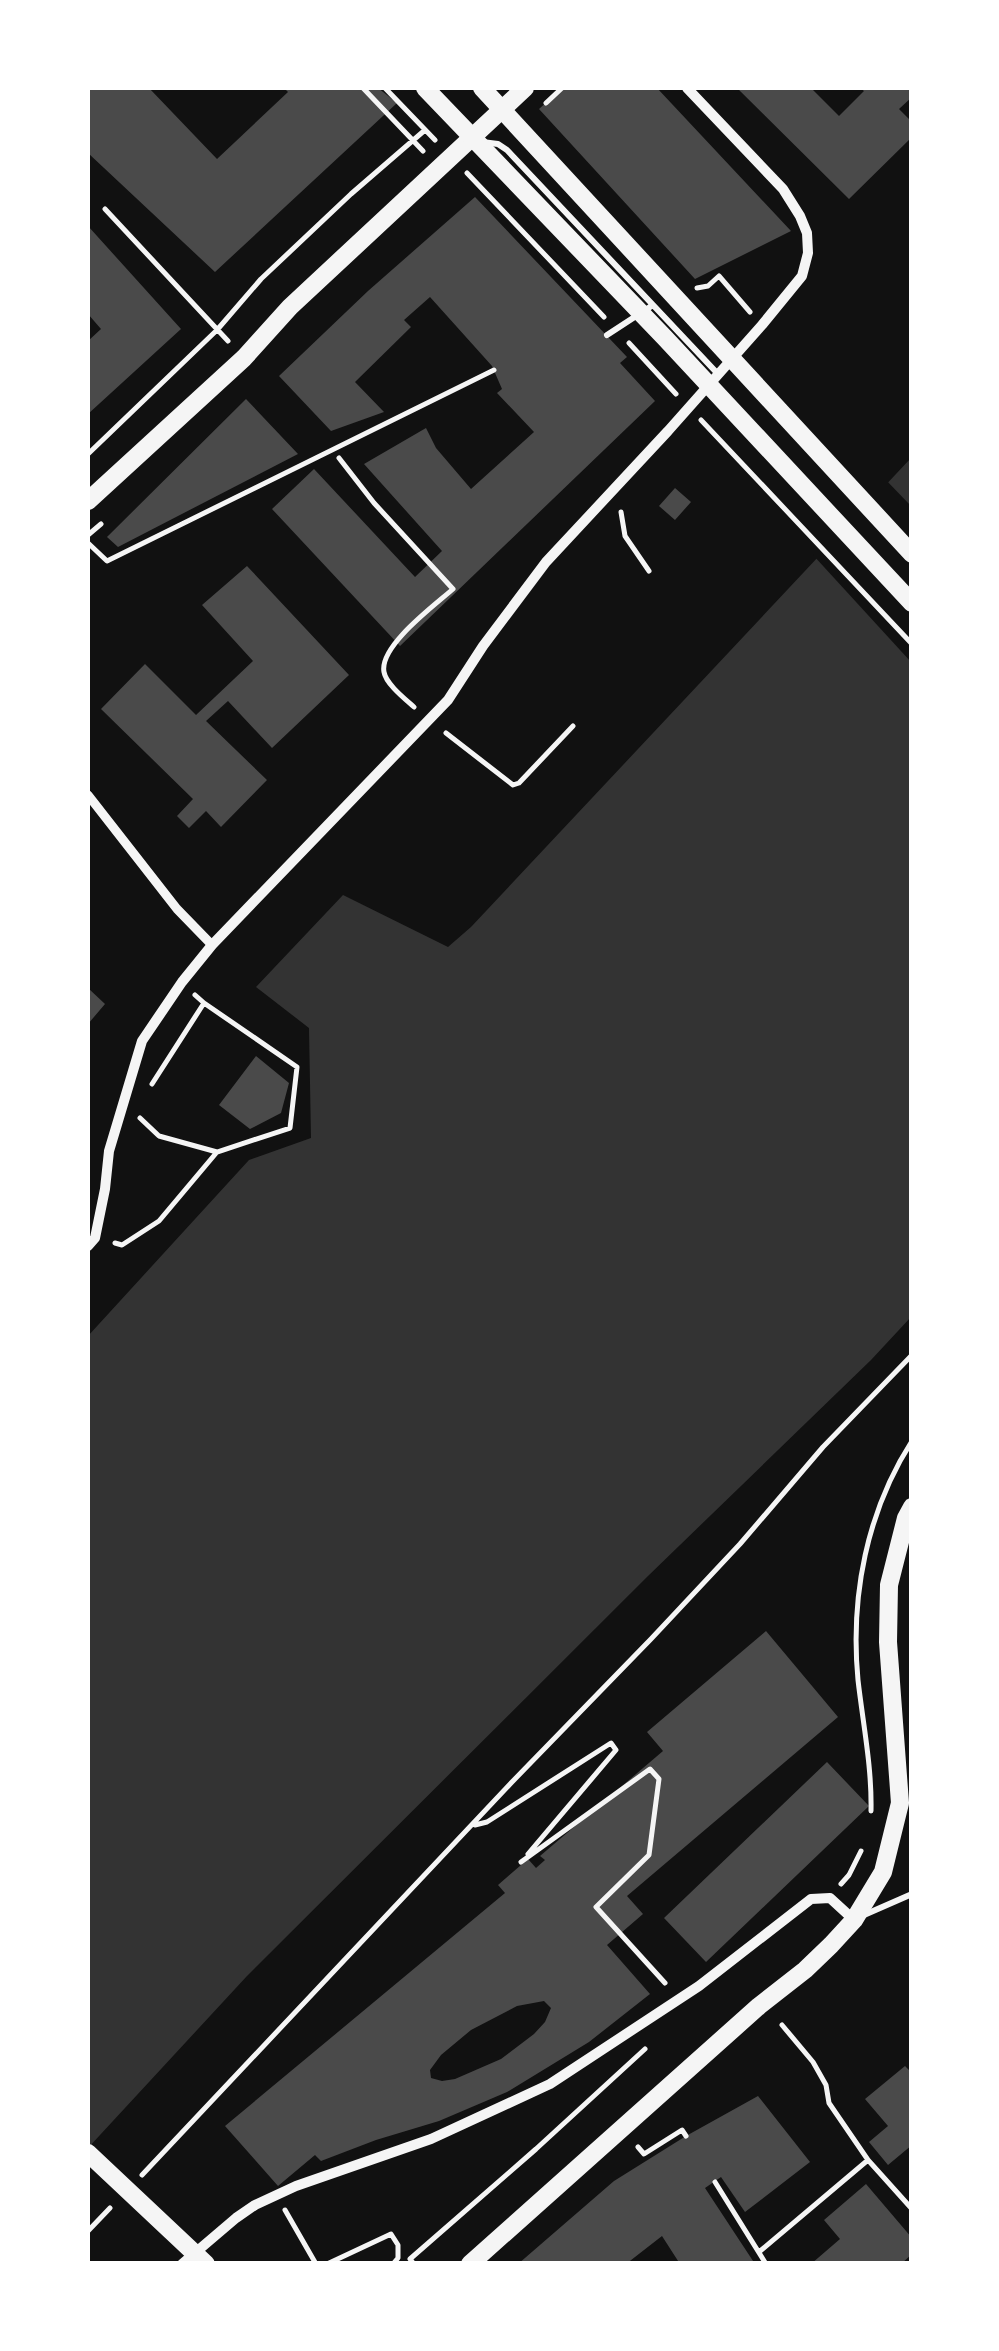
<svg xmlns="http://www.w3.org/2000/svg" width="999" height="2351" font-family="'PT Sans Narrow',sans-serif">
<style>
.water{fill:#333}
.pier{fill:#111}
.building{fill:#4a4a4a;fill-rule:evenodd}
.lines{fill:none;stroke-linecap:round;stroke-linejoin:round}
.path{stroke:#f5f5f5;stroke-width:5}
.service{stroke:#f5f5f5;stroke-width:6}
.pedestrian{stroke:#f5f5f5;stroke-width:9}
.minor{stroke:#f5f5f5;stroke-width:10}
.tertiary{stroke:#f5f5f5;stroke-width:18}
.secondary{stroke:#f5f5f5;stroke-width:18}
</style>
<rect width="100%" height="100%" fill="#111"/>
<!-- water -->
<path class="water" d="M 911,458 L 911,1317 L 871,1360 L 648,1576 L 247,1976 L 88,2148 L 88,1336 L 249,1160 L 311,1138 L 309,1028 L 256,987 L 343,895 L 448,947 L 471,927 Z"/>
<!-- pier -->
<path class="pier" d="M 885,479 L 911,506 L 911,662 L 813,555 Z"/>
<!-- building -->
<path class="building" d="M 88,88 L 149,88 L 217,159 L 288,92 L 284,88 L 378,88 L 397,103 L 215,272 L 88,153 Z
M 562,88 L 657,88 L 791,231 L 695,279 L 539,109 Z
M 737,88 L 811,88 L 839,116 L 864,91 L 860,88 L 912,88 L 912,97 L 899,109 L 912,122 L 912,137 L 849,199 Z
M 475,197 L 627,357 L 620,363 L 655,401 L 400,646 L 272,509 L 314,469 L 415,577 L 442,551 L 364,464 L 426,428 L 436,448 L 471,489 L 534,432 L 497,393 L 502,389 L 492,366 L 430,297 L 404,320 L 411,327 L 355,382 L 384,412 L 331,431 L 279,376 L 368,291 Z
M 88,226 L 181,329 L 88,414 L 88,341 L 101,329 L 88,314 Z
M 246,399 L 298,454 L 118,547 L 107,537 Z
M 675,488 L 691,502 L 675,520 L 659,506 Z
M 247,566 L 349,675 L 272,748 L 228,701 L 206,721 L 267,780 L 221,827 L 206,811 L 189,828 L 177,816 L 193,799 L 101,709 L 145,664 L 196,715 L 253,661 L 202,605 Z
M 88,988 L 105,1004 L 88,1024 Z
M 256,1056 L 289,1083 L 281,1113 L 250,1129 L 219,1105 Z
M 766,1631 L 838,1717 L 627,1896 L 643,1914 L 607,1945 L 650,1994 L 589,2042 L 507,2092 L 439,2121 L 376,2140 L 321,2161 L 315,2155 L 278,2186 L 225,2126 L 505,1893 L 498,1885 L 528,1859 L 536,1868 L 545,1860 L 540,1856 L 663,1751 L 647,1732 ZM 544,2001 L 551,2008 L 545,2022 L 534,2034 L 501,2059 L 455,2079 L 442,2081 L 431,2078 L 430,2070 L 441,2055 L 471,2030 L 517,2006 Z
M 827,1762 L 869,1806 L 706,1962 L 664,1918 Z
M 905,2066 L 912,2073 L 912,2145 L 888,2165 L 869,2142 L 888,2126 L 865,2099 Z
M 758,2096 L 810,2162 L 745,2212 L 721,2177 L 705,2188 L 755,2264 L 680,2264 L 662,2236 L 626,2264 L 518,2264 L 614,2181 L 686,2136 Z
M 866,2184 L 912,2238 L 912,2254 L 901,2264 L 811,2264 L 840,2239 L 824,2220 Z"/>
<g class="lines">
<!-- path -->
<path class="path" d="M 363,88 L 423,151
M 385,88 L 435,140
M 546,103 L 562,88
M 467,173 L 604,317
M 105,209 L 228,341
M 697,288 L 708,286 L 719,276 L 750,312
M 629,343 L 676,394
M 701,420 L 912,644
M 88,454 L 217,330 L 261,279 L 351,194 L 425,130
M 339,458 L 374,503 L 453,589 C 435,605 379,646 384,672 C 386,684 405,699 414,707
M 621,512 L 625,536 L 649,571
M 88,535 L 101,524
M 88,543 L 107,561 L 494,370
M 446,733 L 513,785 L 519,783 L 573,726
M 152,1084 L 204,1003 L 195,995
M 140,1118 L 159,1136 L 217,1152
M 115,1243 L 122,1245 L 159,1221 L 217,1152 L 290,1128 L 297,1067 L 204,1003
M 871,1811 C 872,1767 863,1724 858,1680 C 850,1596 867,1511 912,1441
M 475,1825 L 487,1822 L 611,1743 L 616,1750 L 528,1854
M 521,1862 L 650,1769 L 659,1779 L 649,1855 L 596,1907 L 665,1983
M 841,1884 L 849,1875 L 861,1851
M 782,2025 L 813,2062 L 826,2085 L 829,2103 L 868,2160 L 912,2209
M 638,2147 L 644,2154 L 682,2130 L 686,2136
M 142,2175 L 512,1782 L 651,1639 L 740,1544 L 823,1447 L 912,1355
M 715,2182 L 766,2264
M 285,2210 L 316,2264
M 88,2231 L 110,2208
M 759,2252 L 868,2160
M 327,2264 L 391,2234 L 398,2245 L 398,2258 L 393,2264
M 414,2264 L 410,2259 L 536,2149 L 645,2049"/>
<!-- service -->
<path class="service" d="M 482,142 L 498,144 L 507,150 L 718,374
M 607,335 L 653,305
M 864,1915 L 912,1894"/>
<!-- pedestrian -->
<path class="pedestrian" d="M 88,795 L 177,909 L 212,945"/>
<!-- minor -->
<path class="minor" d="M 88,1246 L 95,1238 L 105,1189 L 109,1151 L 142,1041 L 182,982 L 212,945 L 448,700 L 483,646 L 546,562 L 668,431 L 762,325 L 802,276 L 808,253 L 807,233 L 800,216 L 783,189 L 687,88
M 182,2264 L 236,2218 L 255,2205 L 296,2186 L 431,2139 L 550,2084 L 699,1986 L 811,1899 L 830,1898 L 854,1920"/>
<!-- tertiary -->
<path class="tertiary" d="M 88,501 L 244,358 L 290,307 L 525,88
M 88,2153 L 206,2264
M 470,2264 L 759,2006 L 805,1970 L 831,1945 L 854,1920 L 883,1872 L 900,1803 L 888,1642 L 889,1585 L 906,1518 L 912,1507"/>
<!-- secondary -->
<path class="secondary" d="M 425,88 L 665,338 L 912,603
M 482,88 L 912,554"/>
</g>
<!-- border -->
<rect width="999" height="2351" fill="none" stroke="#ffffff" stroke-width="180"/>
</svg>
